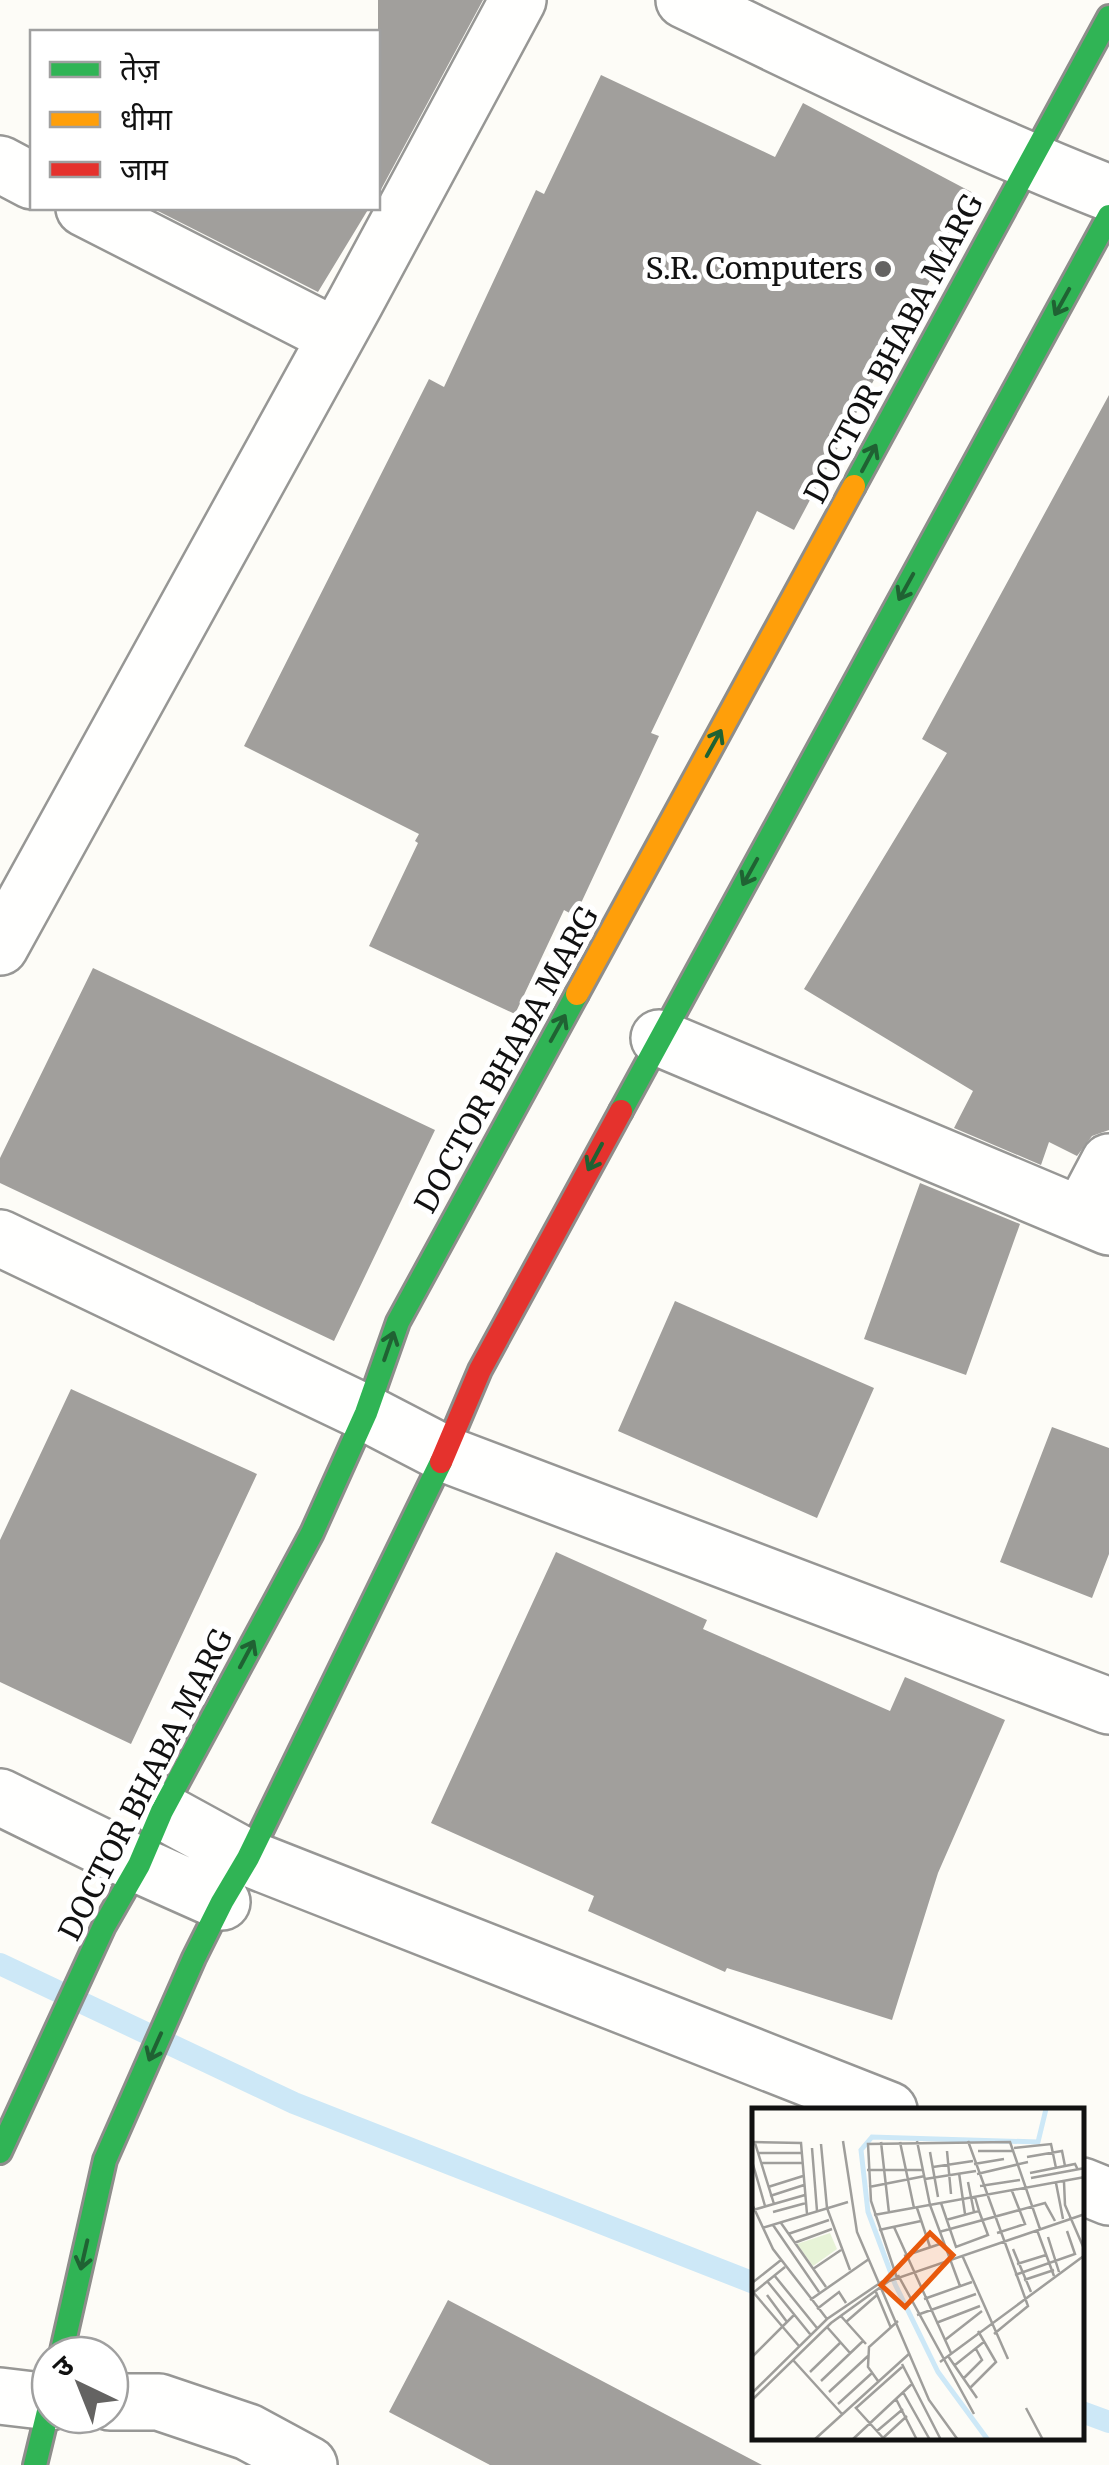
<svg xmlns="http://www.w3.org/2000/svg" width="1109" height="2465" font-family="Merriweather,'Noto Sans Devanagari',serif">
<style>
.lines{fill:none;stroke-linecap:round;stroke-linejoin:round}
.stream{stroke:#cde8f7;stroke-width:22}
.building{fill:#a19f9c}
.street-casing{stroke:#979795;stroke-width:60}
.fast-casing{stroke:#8e8d8b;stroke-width:28}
.slow-casing{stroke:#8e8d8b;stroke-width:28}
.jam-casing{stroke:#8e8d8b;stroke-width:28}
.street{stroke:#fffffe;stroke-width:55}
.fast{stroke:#30b455;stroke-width:22}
.slow{stroke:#ff9f0a;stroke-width:22}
.jam{stroke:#e5322d;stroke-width:22}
.oneway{stroke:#206233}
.poi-dot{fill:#646362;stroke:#fff;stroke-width:4}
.labels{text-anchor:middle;stroke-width:10;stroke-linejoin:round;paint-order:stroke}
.poi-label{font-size:30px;fill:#111;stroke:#fff;text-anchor:end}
.street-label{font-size:30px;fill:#111;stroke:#fff}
.inset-river{fill:none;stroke:#cde8f7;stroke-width:5}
.inset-road{fill:none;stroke:#9f9e9b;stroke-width:2.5}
.view{fill:#e8590c;fill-opacity:0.15;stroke:#e8590c;stroke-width:5}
.inset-edge{fill:none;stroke:#111;stroke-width:5}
</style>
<rect width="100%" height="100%" fill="#fdfcf7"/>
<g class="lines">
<!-- stream -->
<path class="stream" d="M 0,1964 L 294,2103 L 754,2283
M 1082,2412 L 1109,2422"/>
</g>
<!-- building -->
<path class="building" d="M 378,0 L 483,0 L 378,195 Z
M 601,75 L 775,157 L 803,103 L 977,195 L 911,315 L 909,314 L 794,530 L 757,511 L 651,733 L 659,736 L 575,916 L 564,910 L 515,1014 L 369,946 L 418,843 L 415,841 L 419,834 L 244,746 L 429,379 L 444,387 L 536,190 L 544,194 Z
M 152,208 L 369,208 L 318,292 Z
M 1109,395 L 1109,1130 L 1092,1136 L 1077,1156 L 1049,1142 L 1041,1165 L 954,1128 L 973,1091 L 804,989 L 947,753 L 922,739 Z
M 93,968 L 435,1130 L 334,1341 L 0,1183 L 0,1158 Z
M 920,1183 L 1020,1224 L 966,1375 L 864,1339 Z
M 675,1301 L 874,1388 L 817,1518 L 618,1431 Z
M 71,1389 L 257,1474 L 131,1744 L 0,1682 L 0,1540 Z
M 1052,1427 L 1109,1448 L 1109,1554 L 1092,1598 L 1000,1562 Z
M 556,1552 L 707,1620 L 703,1629 L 890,1711 L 905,1677 L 1005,1720 L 938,1873 L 892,2020 L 727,1968 L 725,1972 L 588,1911 L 594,1896 L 431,1823 Z
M 448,2300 L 762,2465 L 490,2465 L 389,2412 Z"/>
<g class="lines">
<defs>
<path id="street" d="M 684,0 C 824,67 964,136 1109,193
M 0,164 L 32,181
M 84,208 L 335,336
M 0,947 L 355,303 L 518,0
M 659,1038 L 1109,1227
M 1081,1215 L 1109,1162
M 0,1238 L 366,1413 L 445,1454 L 1109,1706
M 0,1797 L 139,1865 L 222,1902
M 162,1811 L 248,1858 L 889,2110
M 1082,2186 L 1109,2197
M 0,2396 L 50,2402
M 110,2402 L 159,2402 L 248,2432 L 309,2465"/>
<path id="fast" d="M 854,486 L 1109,17
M 621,1111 L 1109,216
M 0,2152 L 104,1926 L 139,1865 L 162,1811 L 312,1533 L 366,1413 L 398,1322 L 577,994
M 61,2355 L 105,2160 L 194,1958 L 222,1902 L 248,1858 L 441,1462
M 35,2465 L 50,2403"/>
<path id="slow" d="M 577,994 L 854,486"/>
<path id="jam" d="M 441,1462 L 480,1370 L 621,1111"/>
</defs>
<!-- street casing -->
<use href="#street" class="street-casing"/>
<!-- fast casing -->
<use href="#fast" class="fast-casing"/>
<!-- slow casing -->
<use href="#slow" class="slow-casing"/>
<!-- jam casing -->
<use href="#jam" class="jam-casing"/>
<!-- street -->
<use href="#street" class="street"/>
<!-- fast -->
<use href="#fast" class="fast"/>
<!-- slow -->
<use href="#slow" class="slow"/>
<!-- jam -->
<use href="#jam" class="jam"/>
</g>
<!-- one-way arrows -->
<defs><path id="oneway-shaft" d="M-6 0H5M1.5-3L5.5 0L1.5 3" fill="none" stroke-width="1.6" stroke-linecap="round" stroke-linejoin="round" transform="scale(2.5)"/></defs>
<g class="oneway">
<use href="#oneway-shaft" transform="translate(1062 302) rotate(119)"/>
<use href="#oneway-shaft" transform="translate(869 458) rotate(-62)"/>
<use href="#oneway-shaft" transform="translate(906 587) rotate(119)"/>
<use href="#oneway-shaft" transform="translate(714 743) rotate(-61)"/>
<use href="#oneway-shaft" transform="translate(750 872) rotate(119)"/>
<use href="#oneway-shaft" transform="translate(558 1028) rotate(-61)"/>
<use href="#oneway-shaft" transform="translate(595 1157) rotate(118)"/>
<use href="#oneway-shaft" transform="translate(389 1346) rotate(-71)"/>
<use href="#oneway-shaft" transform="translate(247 1654) rotate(-62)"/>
<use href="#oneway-shaft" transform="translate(155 2047) rotate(114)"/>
<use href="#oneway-shaft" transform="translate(84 2255) rotate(103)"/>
</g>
<!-- markers -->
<circle class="poi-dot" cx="883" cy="269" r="10"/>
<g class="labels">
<!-- poi labels -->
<g class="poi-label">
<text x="863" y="279">S.R. Computers</text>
</g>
<!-- street labels -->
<g class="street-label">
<text transform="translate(894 349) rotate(-62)" y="10">DOCTOR BHABA MARG</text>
<text transform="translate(507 1060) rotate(-61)" y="10">DOCTOR BHABA MARG</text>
<text transform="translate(146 1785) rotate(-63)" y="10">DOCTOR BHABA MARG</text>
</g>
</g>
<!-- overview -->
<g transform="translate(752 2108)">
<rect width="332" height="332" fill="#fdfcf7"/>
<path d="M 78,125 L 85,141 L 61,158 L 45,136 Z" fill="#e7f3d7"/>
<path class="inset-river" d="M 236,332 L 186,264 L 143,176 L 116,104 L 109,42 L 120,29 L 286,34 L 294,1"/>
<path class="inset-road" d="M 91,33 L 105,124 L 177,292 L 206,332M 165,33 L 178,97 L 208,178M 216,33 L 276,198 L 242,226M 0,34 L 49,35 L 55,106M 129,34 L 137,105M 148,34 L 162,100M 3,35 L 22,96M 69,36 L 75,100 L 98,162M 60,40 L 65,103M 262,40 L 299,36 L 304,60M 195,43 L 199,86M 226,43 L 262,43M 178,44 L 186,89M 6,45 L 50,45M 275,49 L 310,43 L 313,58M 0,53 L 13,98M 9,55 L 50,55M 222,56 L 252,51M 181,59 L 221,53M 115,62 L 171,62M 207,65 L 213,106M 278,65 L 323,56 L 326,62M 225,66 L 276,54M 279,70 L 333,60M 173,71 L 224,63M 216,74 L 222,104M 312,74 L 313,97 L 333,143M 304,75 L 311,111M 228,78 L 268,72M 16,79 L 51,68M 117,79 L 173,68M 18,88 L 52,77M 189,95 L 204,139 L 236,127 L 227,103M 0,96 L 21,141 L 75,211M 165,100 L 178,139M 1,102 L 53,87M 21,104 L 54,95M 122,107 L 333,69M 194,112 L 227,103 L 223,89M 29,115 L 74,179M 21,117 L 67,184M 142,119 L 199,245M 10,120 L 96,94M 127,122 L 169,113M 285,122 L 302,168M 187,124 L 293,95 L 303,113M 245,125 L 273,116 L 260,83M 36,126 L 77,112M 296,129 L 307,164M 42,135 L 80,121M 261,141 L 279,184M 210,147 L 256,251M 152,148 L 191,135M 265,156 L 294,147M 61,161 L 89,142M 22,167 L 65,220M 146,167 L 222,306M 263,167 L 323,146 L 315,123M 145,170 L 119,93 L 116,36 L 258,34 L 288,121M 272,172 L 302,162M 15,173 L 58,226M 0,175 L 29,152M 1,184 L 47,238M 124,184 L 139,220M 1,185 L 33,159M 15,187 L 35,214M 172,191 L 220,174M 58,192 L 117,151M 65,201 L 87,184 L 94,195M 88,207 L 114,236M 165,207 L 224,186M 94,214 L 125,187M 184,215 L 228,198M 75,219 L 98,245M 193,232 L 230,203M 196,248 L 225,290M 0,249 L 42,207M 41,252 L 90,306M 188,254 L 333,147M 150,256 L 189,332M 203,257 L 233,233M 58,264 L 89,234M 211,271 L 230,252 L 224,241M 69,273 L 111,233M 126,273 L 116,259 L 117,239 L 146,213M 218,280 L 244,254 L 226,223M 77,284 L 116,248M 151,284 L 178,332M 0,285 L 75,211 L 131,173M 144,291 L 165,332M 0,292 L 79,215 L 137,173 L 333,106M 86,296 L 120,265M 103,299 L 133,332M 104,300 L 150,259M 274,300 L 291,332M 125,323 L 151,301M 131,330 L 155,308M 62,332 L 158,245M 100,332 L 161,275"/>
<path class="view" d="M 178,125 L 201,147 L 153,199 L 129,177 Z"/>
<rect width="332" height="332" class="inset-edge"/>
</g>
<!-- legend -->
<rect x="30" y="30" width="350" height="180" fill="#ffffff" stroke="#a0a0a0" stroke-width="2.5"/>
<rect x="50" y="62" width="50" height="15" fill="#30b455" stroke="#a0a0a0" stroke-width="2.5"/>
<text x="120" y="80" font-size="30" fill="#111111">तेज़</text>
<rect x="50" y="112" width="50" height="15" fill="#ff9f0a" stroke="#a0a0a0" stroke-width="2.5"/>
<text x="120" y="130" font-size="30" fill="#111111">धीमा</text>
<rect x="50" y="162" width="50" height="15" fill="#e5322d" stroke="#a0a0a0" stroke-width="2.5"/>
<text x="120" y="180" font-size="30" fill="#111111">जाम</text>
<!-- north arrow -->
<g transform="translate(80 2385) rotate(317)"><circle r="48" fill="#ffffff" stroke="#a0a0a0" stroke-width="2.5"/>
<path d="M0-8L18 38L0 25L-18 38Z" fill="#646362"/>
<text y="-15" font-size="28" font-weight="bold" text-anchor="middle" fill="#111111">उ</text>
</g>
</svg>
